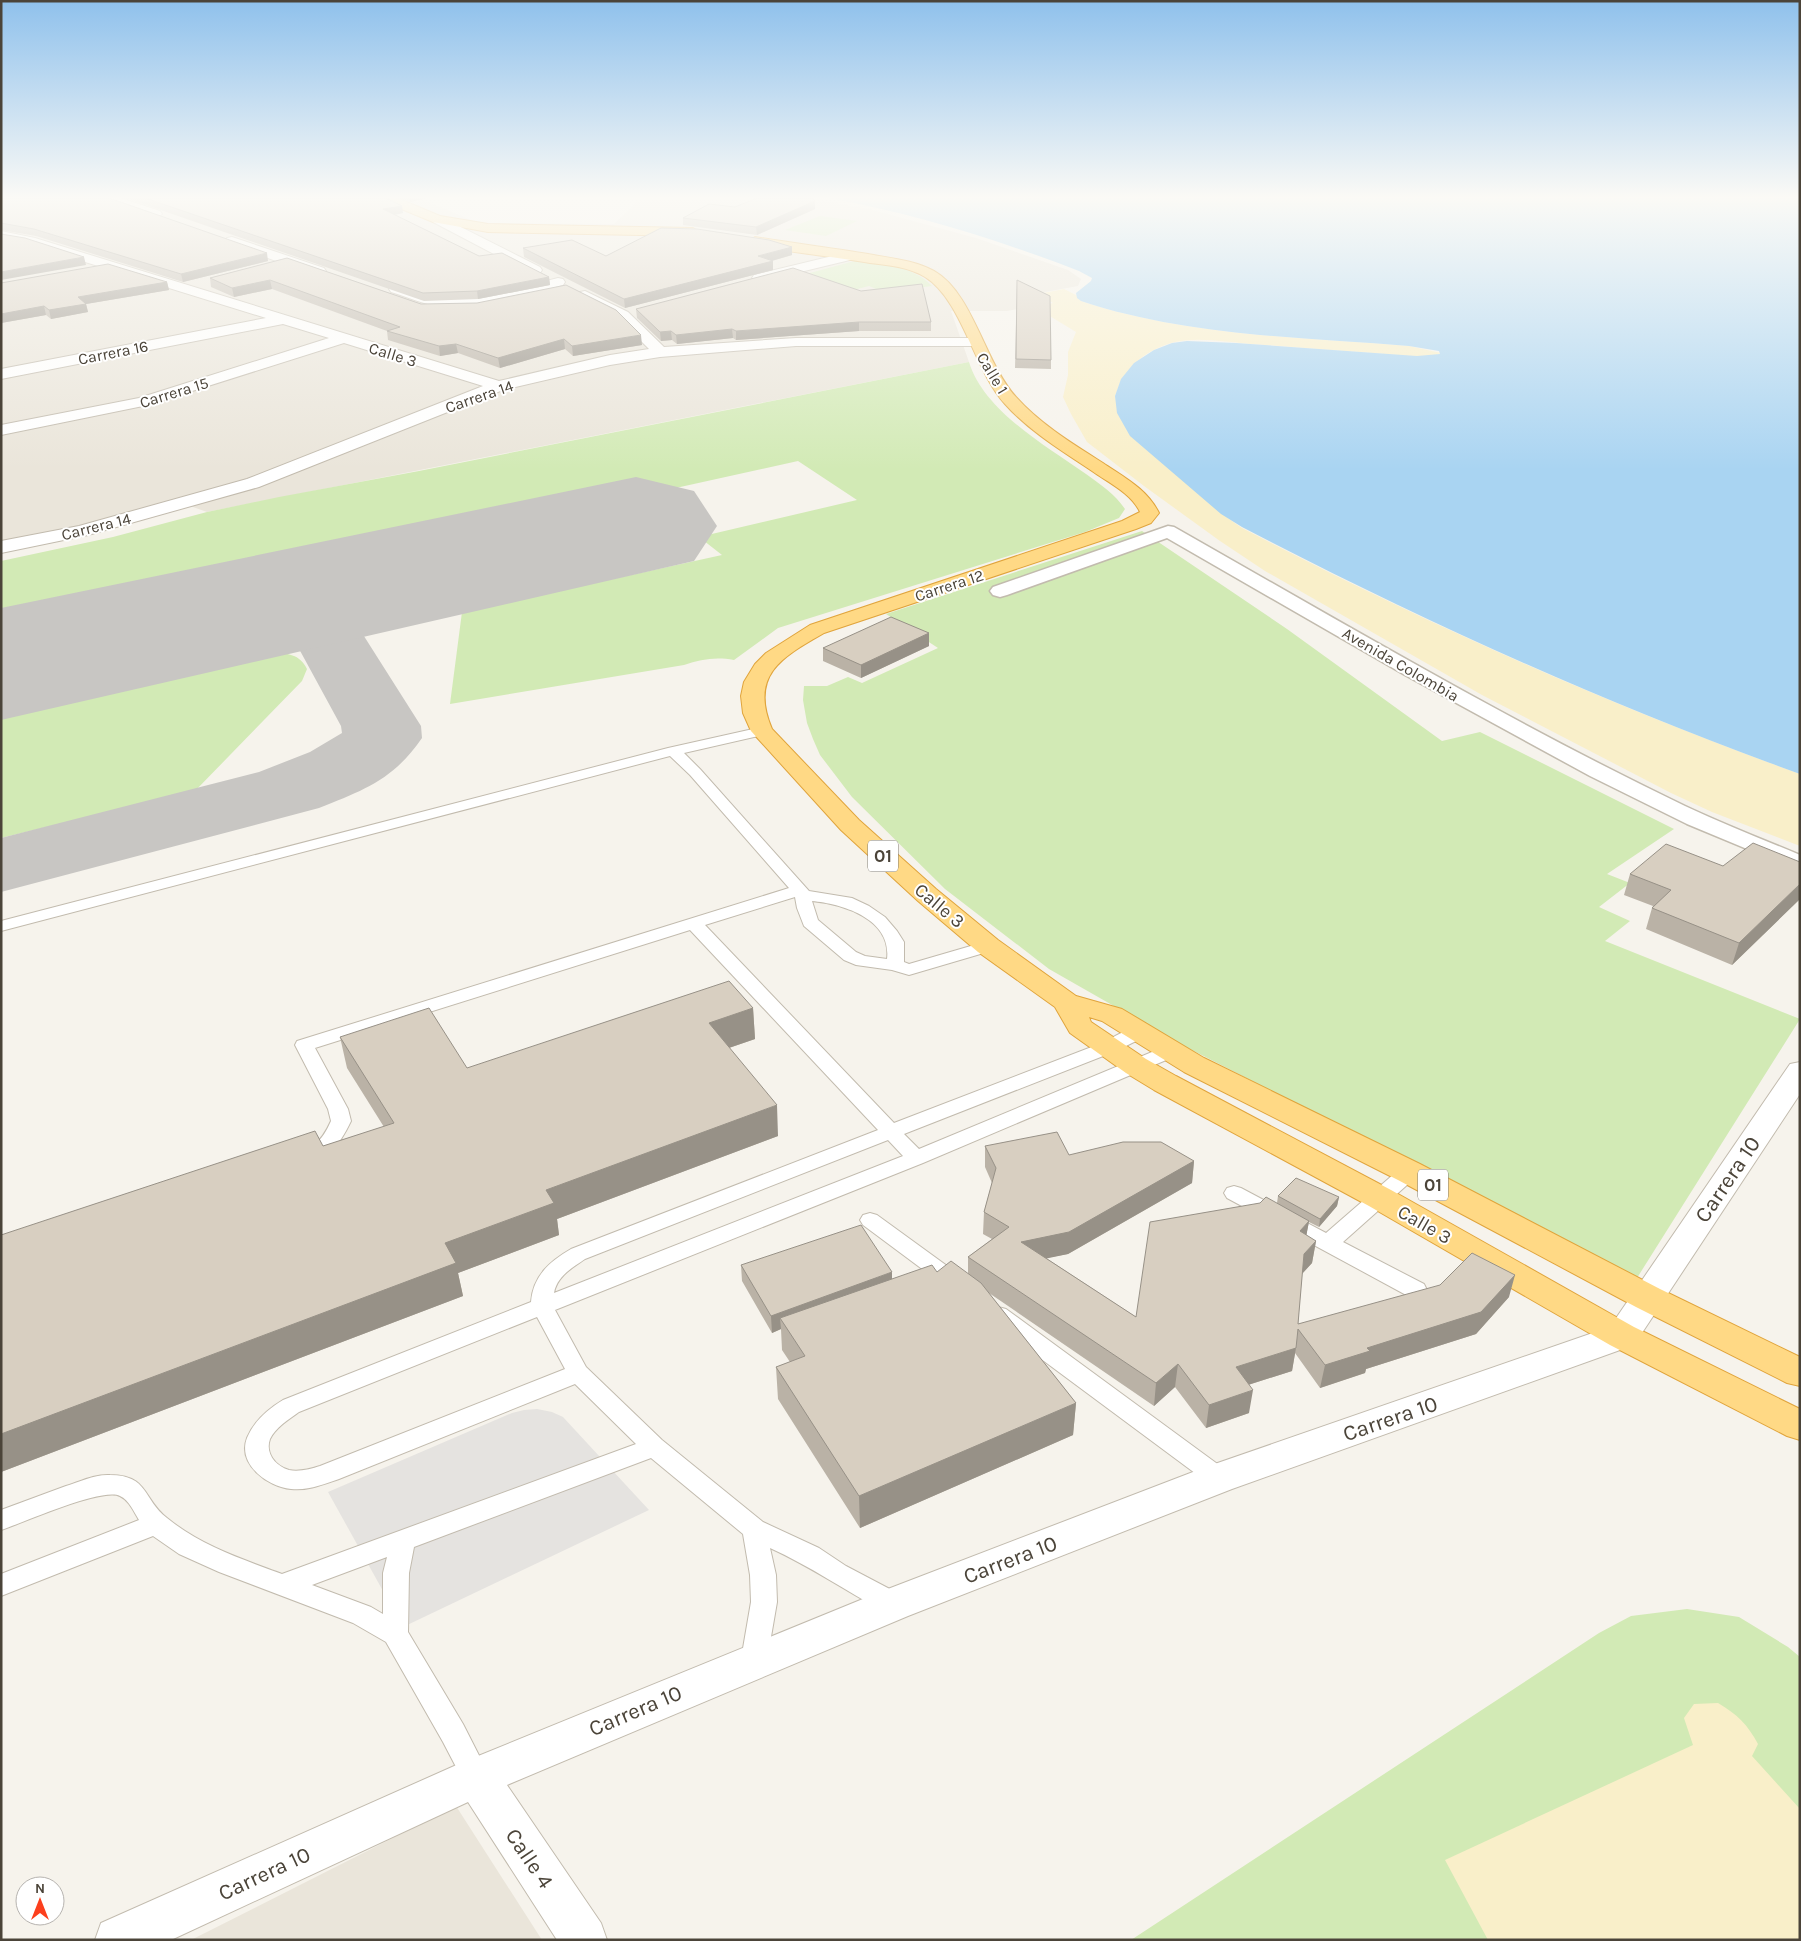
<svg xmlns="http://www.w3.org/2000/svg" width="1801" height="1941" font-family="Karla,sans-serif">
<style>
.residential{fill:#eae5da}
.green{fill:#d2eab5}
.sand{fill:#f9efc9}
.parking{fill:#e5e3e0}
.water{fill:#a9d4f2}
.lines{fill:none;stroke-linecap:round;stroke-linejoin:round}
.taxiway{fill:#c8c6c3;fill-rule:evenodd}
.runway{fill:#c8c6c3;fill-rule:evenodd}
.service-casing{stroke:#c2bbae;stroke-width:2}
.pedestrian-casing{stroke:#c2bbae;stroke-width:3}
.minor-casing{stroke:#c2bbae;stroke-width:2}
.tertiary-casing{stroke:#c2bbae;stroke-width:2}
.trunk-casing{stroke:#e0a43c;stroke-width:2}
.service{fill:#fff;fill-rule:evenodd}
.pedestrian{fill:#fff;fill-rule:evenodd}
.minor{fill:#fff;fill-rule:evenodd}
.tertiary{fill:#fff;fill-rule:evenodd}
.trunk{fill:#ffd985;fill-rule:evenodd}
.wall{fill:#bab2a6}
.shaded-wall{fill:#979187}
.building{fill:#d8cfc1;stroke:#979187}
.labels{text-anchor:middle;stroke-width:4;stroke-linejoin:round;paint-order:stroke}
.far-street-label{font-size:16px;fill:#4b4439;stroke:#fff}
.shield{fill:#fff;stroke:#817c74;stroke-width:1}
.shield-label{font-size:18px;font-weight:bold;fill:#4b4439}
.street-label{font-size:19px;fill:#4b4439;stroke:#fff}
.near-street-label{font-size:22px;fill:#4b4439;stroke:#fff}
</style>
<rect width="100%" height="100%" fill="#f6f3ec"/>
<!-- residential -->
<path class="residential" d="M 1,198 L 419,198 L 478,223 L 614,224 L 641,198 L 807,198 L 869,209 L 976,238 L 1068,270 L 1081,279 L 1078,286 L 1034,294 L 1050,303 L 1007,311 L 951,311 L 969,362 L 207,512 L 179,502 L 39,537 L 1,545 Z
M 456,1806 L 542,1940 L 191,1940 Z"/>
<!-- green -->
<path class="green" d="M 820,216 L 857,221 L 826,236 L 785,230 Z
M 858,260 C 884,265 913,266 932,286 L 883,292 L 869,286 L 803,303 L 773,283 Z
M 969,362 C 984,411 1046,446 1086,474 C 1101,485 1115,494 1125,509 L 1119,518 L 1085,532 L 778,628 L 734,660 C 716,657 701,659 684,665 L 450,704 L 462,612 L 722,555 L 699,537 L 857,500 L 798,461 L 644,495 L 633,487 L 1,618 L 1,561 L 113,537 L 207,512 L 279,497 L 419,471 Z
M 1142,531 L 1287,629 L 1442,741 L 1480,732 L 1674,829 L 1607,874 L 1630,883 L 1599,907 L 1630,921 L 1605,941 L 1800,1019 L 1637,1278 L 1184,1046 L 1049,969 L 945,889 L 852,797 L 820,755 L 813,739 L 807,723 L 803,700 L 804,686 L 827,686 L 848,677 L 862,683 L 938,648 L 886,614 Z
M 272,653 C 287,653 300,654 307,669 L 302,681 L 195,791 L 1,838 L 1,710 L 238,657 Z
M 1687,1609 L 1739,1617 L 1788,1647 L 1800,1657 L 1800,1940 L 1131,1940 L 1599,1633 L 1631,1616 Z"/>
<!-- sand -->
<path class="sand" d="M 1064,289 L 1076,295 L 1081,301 C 1186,336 1299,337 1409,346 L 1441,353 C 1430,360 1398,355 1385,354 C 1340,351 1295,347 1251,344 C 1226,342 1195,336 1171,343 C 1142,352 1125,369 1115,396 C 1154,442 1191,494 1242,528 C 1422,622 1609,705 1800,774 L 1800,846 L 1712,812 L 1671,793 L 1482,695 L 1265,571 L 1220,541 L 1144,486 L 1087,442 L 1071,414 L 1063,397 L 1068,375 L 1068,352 L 1076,332 L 1048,315 L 1045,305 L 1053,303 L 1038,294 Z
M 1718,1703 C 1737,1714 1748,1725 1758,1744 L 1752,1756 L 1800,1809 L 1800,1940 L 1488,1940 L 1445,1860 L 1693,1745 L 1684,1718 L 1694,1704 Z"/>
<!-- parking -->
<path class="parking" d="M 537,1409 L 552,1412 L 563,1417 L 649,1510 L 403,1627 L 328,1492 L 512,1413 L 524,1410 Z"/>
<!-- water -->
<path class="water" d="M 828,198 L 1800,198 L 1800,774 C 1609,705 1422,621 1242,527 L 1221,514 L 1130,436 L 1117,413 L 1115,396 L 1121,379 L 1134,363 L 1154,350 L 1172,343 L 1187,341 L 1236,343 L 1417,356 L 1440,354 L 1439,351 L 1409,346 C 1299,337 1186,336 1081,301 L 1077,298 L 1076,293 L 1091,281 L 1092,278 L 1079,271 C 999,240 913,213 828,198 Z"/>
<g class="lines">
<!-- taxiway -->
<path class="taxiway" d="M 388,559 L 412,565 L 423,580 C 419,585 416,592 410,595 C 391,607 370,609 362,633 L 421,726 L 422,738 C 393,780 364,790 319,808 L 1,892 L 1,838 L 259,772 L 310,752 L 342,733 L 341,726 L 298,647 L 280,640 L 224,636 L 199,630 L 188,615 L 199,600 L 224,594 L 283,597 L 307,603 C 325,576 358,567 388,559 Z"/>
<!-- runway -->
<path class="runway" d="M 636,477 L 694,491 L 717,526 L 694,561 L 1,720 L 1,608 Z"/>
<defs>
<path id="service" d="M 762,727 L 767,728 L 769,731 L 767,734 L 684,753 L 700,769 L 809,891 L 852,898 L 869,906 L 885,917 L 897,931 L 904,942 L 904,962 L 909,964 L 988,941 L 994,942 L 997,946 L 994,950 L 909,975 L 892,970 L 856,965 L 844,960 L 804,926 L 797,908 L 795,897 L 705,925 L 894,1123 L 1102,1043 C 1115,1037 1132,1024 1146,1028 L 1149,1032 L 1146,1036 L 1116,1051 L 904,1134 L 919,1149 L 1164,1047 L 1171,1045 L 1178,1047 L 1180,1051 L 1178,1055 L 923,1163 L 555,1310 L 586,1367 L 662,1440 L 763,1522 L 819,1548 L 846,1566 L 903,1596 L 907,1604 L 903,1612 L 894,1615 L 885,1612 C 846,1591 810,1566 770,1548 L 776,1575 L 777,1602 L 767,1660 L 763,1668 L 754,1672 L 745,1668 L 741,1660 L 751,1602 L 750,1575 L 743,1534 L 651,1458 L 414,1547 L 409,1573 L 408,1632 L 463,1724 L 490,1777 L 486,1786 L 476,1790 L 466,1786 L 443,1742 L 386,1642 L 353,1623 L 219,1572 L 179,1554 L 153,1536 L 1,1596 L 1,1574 L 139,1520 C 134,1512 129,1500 120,1496 C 102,1487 23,1523 1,1530 L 1,1510 C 23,1502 44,1494 66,1486 C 79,1482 95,1474 110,1475 C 149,1475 143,1500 167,1518 C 201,1546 242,1559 282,1574 L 636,1444 L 575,1384 L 339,1479 C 324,1484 308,1491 291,1489 C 268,1487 237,1464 247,1438 C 254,1421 268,1409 283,1400 L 531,1302 C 533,1276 550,1261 571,1249 L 878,1130 L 690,930 L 315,1048 L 348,1109 L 351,1121 C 342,1140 325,1169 300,1162 L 297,1157 C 301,1151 308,1149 314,1145 C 322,1139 327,1130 331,1121 L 328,1109 L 295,1045 L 297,1041 L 789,888 L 690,775 L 670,756 L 1,931 L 1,921 L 668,748 ZM 812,901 C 843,904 892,919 887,959 L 865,956 L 856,952 L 818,920 ZM 888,1140 L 903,1156 L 554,1293 C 557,1276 572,1268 585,1259 ZM 537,1317 L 565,1369 L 320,1466 C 311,1469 299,1472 289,1470 C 275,1466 265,1453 270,1439 C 275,1428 289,1419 299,1412 ZM 387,1557 L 383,1573 L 383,1614 L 371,1607 L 312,1585 Z
M 1409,1165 L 1416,1167 L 1419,1172 L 1416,1177 L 1343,1242 L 1424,1284 L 1427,1290 L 1424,1296 L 1416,1298 L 1408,1296 L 1227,1198 L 1224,1193 L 1227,1188 L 1234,1186 L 1241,1188 L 1326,1233 L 1402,1167 Z
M 870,1213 L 877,1215 L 965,1279 L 968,1284 L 965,1289 L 957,1292 L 949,1289 L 863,1225 L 860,1220 L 863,1215 Z
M 998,1307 L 1006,1309 L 1227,1471 L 1231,1478 L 1227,1485 L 1219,1488 L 1211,1485 L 990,1321 L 987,1315 L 990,1309 Z"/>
<path id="pedestrian" d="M 1168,526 L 1174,527 C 1343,623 1510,722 1685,806 C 1723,824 1762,839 1800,855 L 1800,871 L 1687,824 L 1590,776 L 1405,675 L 1167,538 L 1007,595 L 1000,597 L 993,595 L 990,591 L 993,587 Z"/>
<path id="minor" d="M 102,198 L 120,198 L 160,211 L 162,214 L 156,218 L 152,217 L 104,201 Z
M 437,215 L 540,267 L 542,270 L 540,273 L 530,273 L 433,222 L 431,219 Z
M 1,231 L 35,238 L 499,381 L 610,355 L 649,349 L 618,318 L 580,298 L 578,295 L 580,292 L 585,291 L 628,312 L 664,347 L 796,338 L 975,338 L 980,339 L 982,342 L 980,345 L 975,346 L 796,346 L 660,357 L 610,365 L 503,390 L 259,487 L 88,535 L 1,553 L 1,541 L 79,526 L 247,479 L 483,386 L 344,343 L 148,405 L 1,435 L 1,425 L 139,398 L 329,338 L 283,324 L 1,379 L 1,369 L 266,318 L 27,244 L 1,239 Z
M 232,237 L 324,268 L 326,271 L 324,274 L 314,274 L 227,244 L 226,241 L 227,238 Z
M 849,252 L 856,256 L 854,259 L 759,282 L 752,278 L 754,275 Z
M 558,278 L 563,279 L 565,282 L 563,285 C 525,294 482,311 443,307 C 425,305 408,297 391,292 L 389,289 L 396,285 C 411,289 425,296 440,298 C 479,303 521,287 558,278 Z"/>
<path id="tertiary" d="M 1800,1062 L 1800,1094 L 1634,1345 L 1232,1489 L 908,1616 L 507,1785 L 601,1923 L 607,1940 L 557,1940 L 468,1802 L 171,1940 L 95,1940 L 101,1923 L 461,1763 L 880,1592 L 1206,1467 L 1610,1327 L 1790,1064 Z"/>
<path id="trunk" d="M 380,198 L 397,198 L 440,216 L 488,224 L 693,228 L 699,232 L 693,236 L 488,232 L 433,222 L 382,201 Z
M 755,237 C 792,243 830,248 868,254 C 889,258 914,260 934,271 C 973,293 985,363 1016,397 C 1040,424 1073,444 1103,463 C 1125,478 1147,489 1159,513 L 1151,523 L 1136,529 L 824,633 C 782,657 749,675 772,729 L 859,820 L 936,889 L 998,940 L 1076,996 L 1122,1009 L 1204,1058 L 1420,1164 L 1660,1289 L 1800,1357 L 1800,1386 L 1787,1383 L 1636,1307 L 1398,1180 L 1184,1072 L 1102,1021 L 1089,1017 L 1091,1022 L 1146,1059 L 1176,1076 L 1391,1190 L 1634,1327 L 1800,1409 L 1800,1440 L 1787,1436 L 1610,1345 L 1369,1206 L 1154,1090 L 1126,1073 L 1070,1033 L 1055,1007 L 978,952 L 918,901 L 841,830 L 751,731 L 743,713 L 741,696 L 744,682 L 755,664 L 766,653 L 810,625 L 1122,521 L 1140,512 C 1131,493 1109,483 1092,471 C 1062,451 1029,431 1005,404 C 974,370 962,300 925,277 C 909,267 888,265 870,263 C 831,256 789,253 750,244 L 749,241 Z"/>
</defs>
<!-- service casing -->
<use href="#service" class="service-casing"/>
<!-- pedestrian casing -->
<use href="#pedestrian" class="pedestrian-casing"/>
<!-- minor casing -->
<use href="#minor" class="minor-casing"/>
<!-- tertiary casing -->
<use href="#tertiary" class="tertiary-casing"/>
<!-- trunk casing -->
<use href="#trunk" class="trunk-casing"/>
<!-- service -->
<use href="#service" class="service"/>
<!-- pedestrian -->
<use href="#pedestrian" class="pedestrian"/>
<!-- minor -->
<use href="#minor" class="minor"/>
<!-- tertiary -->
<use href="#tertiary" class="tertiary"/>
<!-- trunk -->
<use href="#trunk" class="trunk"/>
</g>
<!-- wall -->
<path class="wall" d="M 1,198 L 268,261 L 183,282 L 36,236 L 1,230 Z
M 126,198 L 386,198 L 403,213 L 395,215 L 479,256 L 549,277 L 550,285 L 478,299 L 424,301 Z
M 397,198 L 427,198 L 410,202 Z
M 815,201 L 815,209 L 757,235 L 683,225 L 683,218 L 735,207 Z
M 523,248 L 606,256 L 792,255 L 772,261 L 773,270 L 625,308 L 524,257 Z
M 287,258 L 421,304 L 642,345 L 573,356 L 565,349 L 500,368 L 458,353 L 440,356 L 388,340 L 387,331 L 272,289 L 234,297 L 211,287 L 210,278 Z
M 1017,280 L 1051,360 L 1051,369 L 1015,368 Z
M 167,282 L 169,290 L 86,304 L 88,312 L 51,319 L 46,315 L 1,323 L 1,283 Z
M 636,309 L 931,322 L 931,331 L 859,331 L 736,340 L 733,338 L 677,344 L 672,340 L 661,341 L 637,318 Z
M 929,633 L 929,646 L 861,678 L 823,661 L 823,648 Z
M 1800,862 L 1800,899 L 1732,965 L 1646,929 L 1652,908 L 1653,906 L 1624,895 L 1630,874 L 1723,866 Z
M 753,1008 L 755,1039 L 729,1048 L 778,1136 L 557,1219 L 559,1235 L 458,1273 L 463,1296 L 1,1472 L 1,1235 L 323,1146 L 384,1127 L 347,1068 L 340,1037 L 467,1068 Z
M 985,1146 L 1069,1155 L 1194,1161 L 1192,1183 L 1068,1254 L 1046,1258 L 1136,1317 L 1277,1203 L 1278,1196 L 1339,1197 L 1337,1206 L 1319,1227 L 1309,1222 L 1306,1236 L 1316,1241 L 1312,1263 L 1302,1274 L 1298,1324 L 1509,1297 L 1476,1334 L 1366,1369 L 1365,1373 L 1320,1388 L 1295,1353 L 1292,1371 L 1248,1385 L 1249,1413 L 1206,1428 L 1175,1387 L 1154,1406 L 989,1293 L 1076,1403 L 1073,1435 L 860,1528 L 778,1399 L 776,1367 L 790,1362 L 782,1350 L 781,1329 L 772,1333 L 742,1281 L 741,1265 L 892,1279 L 937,1272 L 968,1274 L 968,1257 L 992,1239 L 983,1234 L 984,1212 L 992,1183 L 985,1167 Z"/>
<!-- shaded-wall -->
<path class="shaded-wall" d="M 409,198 L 427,198 L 410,202 Z
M 815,201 L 815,209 L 757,235 L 756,227 Z
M 402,206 L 403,213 L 385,216 L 383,209 Z
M 792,247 L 792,255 L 764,263 L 773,261 L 773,270 L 625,308 L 624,299 L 758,256 Z
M 267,253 L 268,261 L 183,282 L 181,274 Z
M 84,257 L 86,265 L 1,280 L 1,272 Z
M 549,277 L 550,285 L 478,299 L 477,291 Z
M 270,280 L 272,289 L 234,297 L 232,288 Z
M 167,282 L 169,290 L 86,304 L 88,312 L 51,319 L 49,310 L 78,297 Z
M 44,306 L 46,315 L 1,323 L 1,314 Z
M 859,322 L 859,331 L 736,340 L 736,331 Z
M 732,329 L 733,338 L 677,344 L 676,335 Z
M 671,331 L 672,340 L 661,341 L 660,332 Z
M 641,335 L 642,345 L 573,356 L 572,346 Z
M 564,339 L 565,349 L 500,368 L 498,358 Z
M 456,344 L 458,353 L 440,356 L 439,346 Z
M 929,633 L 929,646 L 861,678 L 861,665 Z
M 1800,884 L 1800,899 L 1732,965 L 1739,943 Z
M 753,1008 L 755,1039 L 711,1054 L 709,1023 Z
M 777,1105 L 778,1136 L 557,1219 L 559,1235 L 458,1273 L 463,1296 L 1,1472 L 1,1434 L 445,1243 L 546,1190 Z
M 1194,1161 L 1192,1183 L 1068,1254 L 1020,1264 L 1021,1242 Z
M 1339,1197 L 1337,1206 L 1319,1227 L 1320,1219 Z
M 1309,1221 L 1305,1243 L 1300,1231 Z
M 1316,1241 L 1312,1263 L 1300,1276 L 1304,1254 Z
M 892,1272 L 892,1288 L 780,1318 L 781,1329 L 772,1333 L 771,1316 Z
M 1515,1275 L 1509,1297 L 1476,1334 L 1366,1369 L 1365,1373 L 1320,1388 L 1325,1365 Z
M 1296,1348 L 1292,1371 L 1232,1390 L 1236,1367 Z
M 1178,1364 L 1175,1387 L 1154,1406 L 1156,1383 Z
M 1253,1390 L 1249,1413 L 1206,1428 L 1209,1405 Z
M 1076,1403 L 1073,1435 L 860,1528 L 859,1496 Z"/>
<!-- building -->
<path class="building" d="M 1,198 L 109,198 L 267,253 L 181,274 L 34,229 L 1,223 Z
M 145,198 L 386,198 L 402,206 L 383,209 L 479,256 L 502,253 L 549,277 L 477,291 L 423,293 Z
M 757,198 L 813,198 L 815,201 L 756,227 L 683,218 L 709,204 L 735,207 Z
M 661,228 L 697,229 L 769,240 L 792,247 L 758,256 L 773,261 L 624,299 L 523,248 L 572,240 L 606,256 Z
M 1,234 L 25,238 L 84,257 L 1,272 Z
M 287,258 L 421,304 L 477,303 L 566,285 L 616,310 L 641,335 L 572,346 L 564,339 L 498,358 L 456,344 L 439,346 L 387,331 L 400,327 L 270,280 L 232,288 L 210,278 Z
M 108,264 L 167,282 L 78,297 L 86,304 L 49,310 L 44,306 L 1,314 L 1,283 Z
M 793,268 L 861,291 L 922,284 L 931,322 L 859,322 L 736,331 L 732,329 L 676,335 L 671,331 L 660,332 L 636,309 Z
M 1017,280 L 1050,296 L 1051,360 L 1016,359 Z
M 891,617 L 929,633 L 861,665 L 823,648 Z
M 1753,843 L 1800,862 L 1800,884 L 1739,943 L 1652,908 L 1671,890 L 1630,874 L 1666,844 L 1723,866 Z
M 729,981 L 753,1008 L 709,1023 L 777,1105 L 546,1190 L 554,1203 L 445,1243 L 456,1263 L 1,1434 L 1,1235 L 315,1131 L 323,1146 L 394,1123 L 340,1037 L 429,1008 L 467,1068 Z
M 1057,1132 L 1069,1155 L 1123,1142 L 1161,1142 L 1194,1161 L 1069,1232 L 1021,1242 L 1136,1317 L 1150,1222 L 1260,1203 L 1266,1197 L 1309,1221 L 1300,1231 L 1316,1241 L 1304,1254 L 1298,1324 L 1440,1285 L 1472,1253 L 1515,1275 L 1481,1312 L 1367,1348 L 1370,1351 L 1325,1365 L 1298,1329 L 1296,1348 L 1236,1367 L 1253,1390 L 1209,1405 L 1178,1364 L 1156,1383 L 968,1257 L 1009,1227 L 984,1212 L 996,1168 L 985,1146 Z
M 1296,1178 L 1339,1197 L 1320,1219 L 1278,1196 Z
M 861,1225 L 892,1272 L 771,1316 L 741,1265 Z
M 951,1261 L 981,1283 L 1076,1403 L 859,1496 L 776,1367 L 805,1356 L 780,1318 L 932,1265 L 937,1272 Z"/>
<!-- sky -->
<linearGradient id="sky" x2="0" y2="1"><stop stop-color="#8fc1ec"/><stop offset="0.42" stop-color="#fbfaf6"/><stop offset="1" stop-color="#fbfaf6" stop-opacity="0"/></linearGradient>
<rect width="1801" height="470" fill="url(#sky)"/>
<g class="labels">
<!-- far-street labels -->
<g class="far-street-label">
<text transform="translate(113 352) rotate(-11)" y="6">Carrera 16</text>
<text transform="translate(393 354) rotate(17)" y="6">Calle 3</text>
<text transform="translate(993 373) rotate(59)" y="6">Calle 1</text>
<text transform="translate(174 392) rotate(-17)" y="6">Carrera 15</text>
<text transform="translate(479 396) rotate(-19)" y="6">Carrera 14</text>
<text transform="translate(96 526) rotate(-14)" y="6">Carrera 14</text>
<text transform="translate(949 585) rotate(-18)" y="6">Carrera 12</text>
<text transform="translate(1401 664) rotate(30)" y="6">Avenida Colombia</text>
</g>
<!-- shield labels -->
<g class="shield">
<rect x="868" y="840.5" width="30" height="31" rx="4"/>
<rect x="1418" y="1169.5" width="30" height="31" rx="4"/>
</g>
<g class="shield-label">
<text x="883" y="862">01</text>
<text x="1433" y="1191">01</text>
</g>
<!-- street labels -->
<g class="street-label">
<text transform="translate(940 905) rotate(40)" y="7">Calle 3</text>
<text transform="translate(1425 1224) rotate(30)" y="7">Calle 3</text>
</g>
<!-- near-street labels -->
<g class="near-street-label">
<text transform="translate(1727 1179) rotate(-56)" y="8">Carrera 10</text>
<text transform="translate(1390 1418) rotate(-19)" y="8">Carrera 10</text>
<text transform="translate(1010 1559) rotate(-21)" y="8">Carrera 10</text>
<text transform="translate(635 1710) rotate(-23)" y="8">Carrera 10</text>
<text transform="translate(530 1858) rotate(56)" y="8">Calle 4</text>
<text transform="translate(264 1873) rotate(-25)" y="8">Carrera 10</text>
</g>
</g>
<!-- border -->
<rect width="1801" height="1941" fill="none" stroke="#4b4439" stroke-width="5"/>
<!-- north arrow -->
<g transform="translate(40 1901)"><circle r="24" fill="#ffffff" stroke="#b7b4b0"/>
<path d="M0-4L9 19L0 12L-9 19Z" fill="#fc3f1d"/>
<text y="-8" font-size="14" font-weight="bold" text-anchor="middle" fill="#4b4439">N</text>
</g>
</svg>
